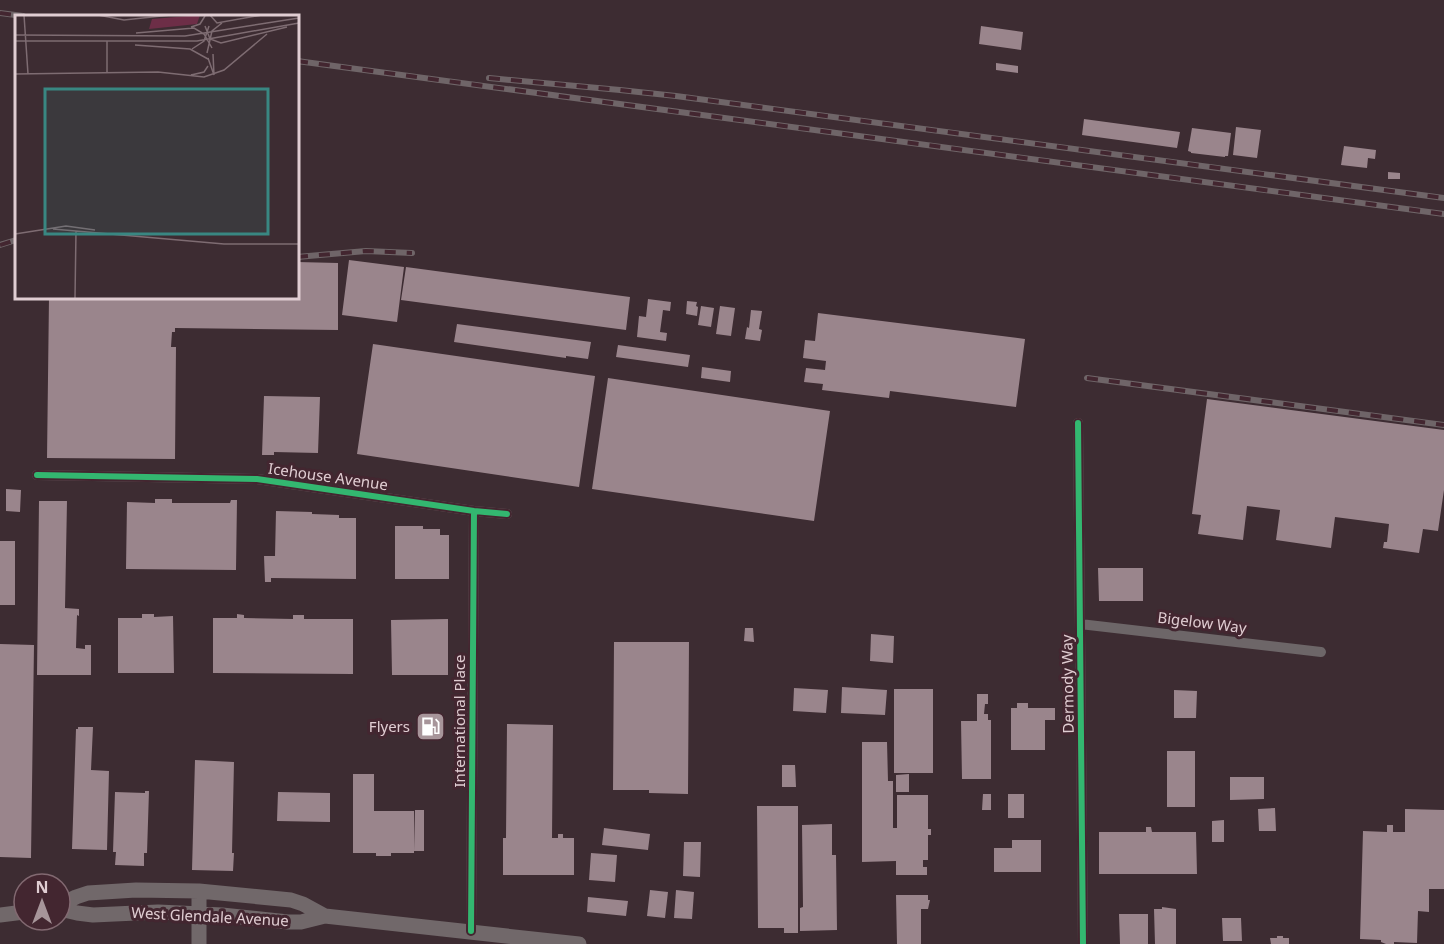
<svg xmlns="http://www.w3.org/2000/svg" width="1444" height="944" font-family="'Noto Sans',sans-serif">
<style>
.building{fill:#9a858c}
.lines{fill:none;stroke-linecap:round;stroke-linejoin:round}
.street{stroke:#6d6668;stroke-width:10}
.secondary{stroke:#71686a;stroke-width:15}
.rail-casing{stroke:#6f6568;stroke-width:6}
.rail{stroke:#432630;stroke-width:4;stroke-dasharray:11;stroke-linecap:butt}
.cycleway-casing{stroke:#432630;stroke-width:10}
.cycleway{stroke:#33b770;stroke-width:6}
.labels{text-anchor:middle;stroke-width:6;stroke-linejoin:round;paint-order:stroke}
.street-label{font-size:15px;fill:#e0cdd2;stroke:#432630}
.poi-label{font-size:15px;fill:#e0cdd2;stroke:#432630;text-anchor:end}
.inset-road{fill:none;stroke:#7e6c72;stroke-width:1.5}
.view{fill:#398782;fill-opacity:0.15;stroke:#398782;stroke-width:3}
.inset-edge{fill:none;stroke:#e0cdd2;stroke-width:3}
</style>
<rect width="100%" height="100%" fill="#3d2c32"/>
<!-- building -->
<path class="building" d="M 981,26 L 1023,32 L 1021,50 L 979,44 Z
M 996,63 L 1018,66 L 1018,73 L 996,70 Z
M 1084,119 L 1180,132 L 1177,148 L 1082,135 Z
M 1236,127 L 1261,130 L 1257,158 L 1233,155 Z
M 1192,128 L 1231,133 L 1228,156 L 1225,156 L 1225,157 L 1191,153 L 1191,152 L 1188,151 Z
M 1344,146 L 1376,150 L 1375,159 L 1368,158 L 1367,168 L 1341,165 Z
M 1388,172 L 1400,173 L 1400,179 L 1388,179 Z
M 349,260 L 404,267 L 397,322 L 342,315 Z
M 297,262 L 338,263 L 338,330 L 175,328 L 175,332 L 172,332 L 171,347 L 176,347 L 175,459 L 47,458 L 49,297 L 297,297 Z
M 406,267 L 630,297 L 626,330 L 401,300 Z
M 648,299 L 671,302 L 670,311 L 663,310 L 660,332 L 667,333 L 666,341 L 637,337 L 639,316 L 646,317 Z
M 687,301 L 697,302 L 696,306 L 698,307 L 697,316 L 686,314 Z
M 701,306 L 714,308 L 711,327 L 698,325 Z
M 720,306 L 735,308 L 731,336 L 716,334 Z
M 751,310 L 762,311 L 759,329 L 762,330 L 760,341 L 745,339 L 747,327 L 749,328 Z
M 818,313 L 1025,339 L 1016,407 L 890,391 L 889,398 L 822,390 L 823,384 L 804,382 L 806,368 L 825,370 L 826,361 L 803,358 L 805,340 L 815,341 Z
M 457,324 L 591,342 L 588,359 L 566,356 L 566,358 L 454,342 Z
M 373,344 L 595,376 L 579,487 L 357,454 Z
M 618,345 L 690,355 L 688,367 L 616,357 Z
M 702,367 L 731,371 L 730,382 L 701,378 Z
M 608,378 L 830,411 L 814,521 L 592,489 Z
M 264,396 L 320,397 L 318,453 L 274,452 L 274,455 L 262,455 Z
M 1207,399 L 1444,430 L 1444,490 L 1438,531 L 1423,529 L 1419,553 L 1383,548 L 1384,542 L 1387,542 L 1389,524 L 1335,517 L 1331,548 L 1276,540 L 1280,510 L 1247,506 L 1243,540 L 1198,534 L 1201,515 L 1192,514 Z
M 6,489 L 21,490 L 20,512 L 6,511 Z
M 155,499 L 172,499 L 172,503 L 230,503 L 231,500 L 237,500 L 236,570 L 126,569 L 127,502 L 155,503 Z
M 39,501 L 67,501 L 65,608 L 79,609 L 79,616 L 77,615 L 76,648 L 85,649 L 85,645 L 91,645 L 91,675 L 37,675 Z
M 276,511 L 312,512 L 312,514 L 339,515 L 339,518 L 356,518 L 356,579 L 271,578 L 271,582 L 265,582 L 264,556 L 275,556 Z
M 395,526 L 423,526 L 423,529 L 440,529 L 440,535 L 449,535 L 449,579 L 395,579 Z
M 0,541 L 15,541 L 15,605 L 0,605 Z
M 1098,568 L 1143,568 L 1143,601 L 1099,601 Z
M 142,614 L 154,614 L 154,617 L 173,616 L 174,673 L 118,673 L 118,618 L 142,618 Z
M 237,614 L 244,615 L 244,618 L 293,619 L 293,615 L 304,615 L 304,619 L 353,619 L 353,674 L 213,673 L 213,618 L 237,618 Z
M 448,619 L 448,675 L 392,675 L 391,620 Z
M 745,628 L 753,628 L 754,642 L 744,641 Z
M 871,634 L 894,636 L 893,663 L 870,661 Z
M 614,642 L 689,642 L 688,794 L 649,793 L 649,790 L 613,790 Z
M 0,644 L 34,645 L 31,858 L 0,857 Z
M 842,687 L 887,690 L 885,715 L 841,713 Z
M 794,688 L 828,690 L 826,713 L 793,711 Z
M 894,689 L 933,689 L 933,773 L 894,773 Z
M 1174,690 L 1197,691 L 1196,718 L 1174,718 Z
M 977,694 L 988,694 L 988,704 L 985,704 L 984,714 L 988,714 L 988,720 L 991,720 L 991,779 L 962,779 L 961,721 L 977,721 Z
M 1017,703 L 1028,703 L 1028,708 L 1055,708 L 1055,720 L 1045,720 L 1045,750 L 1011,750 L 1011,708 L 1017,708 Z
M 507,724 L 553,725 L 552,838 L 558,838 L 558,834 L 563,834 L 563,838 L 574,838 L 574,875 L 503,875 L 503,838 L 506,838 Z
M 78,727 L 93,727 L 91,770 L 109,771 L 107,850 L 72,849 L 76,729 L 78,729 Z
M 862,742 L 887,742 L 888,781 L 893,781 L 893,828 L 897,828 L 897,795 L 928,795 L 928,829 L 931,829 L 931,835 L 928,835 L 928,860 L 923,860 L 923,867 L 927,867 L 927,875 L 896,875 L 896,861 L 862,862 Z
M 1167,751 L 1195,751 L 1195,807 L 1167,807 Z
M 195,760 L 234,762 L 232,853 L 234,853 L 233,871 L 192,870 Z
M 782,765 L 795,765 L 796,787 L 782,787 Z
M 353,774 L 374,774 L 374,811 L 414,811 L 414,853 L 391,853 L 391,856 L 376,856 L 376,853 L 353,853 Z
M 909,774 L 909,792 L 896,792 L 896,775 Z
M 1230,777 L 1264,777 L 1264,799 L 1230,800 Z
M 145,791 L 149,791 L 147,853 L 144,853 L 144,866 L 115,865 L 116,852 L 113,852 L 115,792 L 145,793 Z
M 278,792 L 330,793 L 330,822 L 277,821 Z
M 983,794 L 991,794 L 991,810 L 982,810 Z
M 1008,794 L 1024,794 L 1024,818 L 1008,818 Z
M 757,806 L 798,806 L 798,933 L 784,933 L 784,928 L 758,928 Z
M 1275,808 L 1276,831 L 1259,831 L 1258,809 Z
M 1405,809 L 1444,810 L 1444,889 L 1429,889 L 1429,912 L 1418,911 L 1417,943 L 1394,942 L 1394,944 L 1386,944 L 1381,942 L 1381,940 L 1360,939 L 1363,831 L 1387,832 L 1387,825 L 1393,825 L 1393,832 L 1405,832 Z
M 415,810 L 424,810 L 424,851 L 414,851 Z
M 1224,820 L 1224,842 L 1212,842 L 1212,821 Z
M 832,824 L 832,855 L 836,855 L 837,930 L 800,931 L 800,908 L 803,907 L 802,825 Z
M 1146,827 L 1151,827 L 1152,832 L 1196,832 L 1197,874 L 1099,874 L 1099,832 L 1146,832 Z
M 604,828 L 650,834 L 648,850 L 602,845 Z
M 1012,840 L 1041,840 L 1041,872 L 994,872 L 994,848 L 1012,848 Z
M 684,842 L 701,842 L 700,877 L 683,876 Z
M 591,853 L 617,855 L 615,882 L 589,880 Z
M 650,890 L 668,892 L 665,918 L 647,916 Z
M 676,890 L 694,892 L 692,919 L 674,918 Z
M 896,895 L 928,895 L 928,900 L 930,900 L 928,909 L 921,909 L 921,944 L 897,944 Z
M 588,897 L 628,901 L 626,916 L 587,912 Z
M 1162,907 L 1176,909 L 1176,944 L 1155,944 L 1154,909 L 1162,909 Z
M 1119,914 L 1148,914 L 1148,944 L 1120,944 Z
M 1222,918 L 1241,918 L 1242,941 L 1223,941 Z
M 1277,936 L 1283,936 L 1283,938 L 1289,938 L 1289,944 L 1271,944 L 1270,938 L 1277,938 Z"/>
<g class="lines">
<!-- street -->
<path class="street" d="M 1078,423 L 1083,944
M 37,475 L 257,479 L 474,511 L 507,514
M 1080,624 L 1321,652
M 471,931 L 474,511"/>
<!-- secondary -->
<path class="secondary" d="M 60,905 L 76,897 L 88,893 L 136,890 L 199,891 L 291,900 L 303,904 L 325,916
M 60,909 L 77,913 L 93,915 L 158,912 L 222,915 L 288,922 L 301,922 L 325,916 L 579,944
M 0,915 L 24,912
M 199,944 L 199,891"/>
<defs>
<path id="rail" d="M 0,13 L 23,16
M 297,61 L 1444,214
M 489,78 L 620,90 L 676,96 L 1444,198
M 0,245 L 16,240
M 297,257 L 366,251 L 412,253
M 1087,378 L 1444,425"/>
</defs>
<!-- rail casing -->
<use href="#rail" class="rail-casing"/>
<!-- rail -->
<use href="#rail" class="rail"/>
<defs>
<path id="cycleway" d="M 1078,423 L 1083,944
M 37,475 L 257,479 L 474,511 L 507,514
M 471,931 L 474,511"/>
</defs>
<!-- cycleway casing -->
<use href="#cycleway" class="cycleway-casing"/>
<!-- cycleway -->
<use href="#cycleway" class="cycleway"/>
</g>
<!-- icons -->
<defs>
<symbol id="fuel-square" viewBox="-11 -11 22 22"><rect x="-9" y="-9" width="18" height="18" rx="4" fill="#a7959a" stroke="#432630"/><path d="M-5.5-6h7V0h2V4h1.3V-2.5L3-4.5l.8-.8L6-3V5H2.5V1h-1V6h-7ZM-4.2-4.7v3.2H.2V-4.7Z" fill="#fff"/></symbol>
</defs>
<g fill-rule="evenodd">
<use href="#fuel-square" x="414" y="710" width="33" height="33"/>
</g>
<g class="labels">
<!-- street labels -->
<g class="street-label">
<text transform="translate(328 477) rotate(8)" y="5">Icehouse Avenue</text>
<text transform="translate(1202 623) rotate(7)" y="5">Bigelow Way</text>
<text transform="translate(1068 684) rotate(-91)" y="5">Dermody Way</text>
<text transform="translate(460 721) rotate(-90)" y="5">International Place</text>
<text transform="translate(210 917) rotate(3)" y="5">West Glendale Avenue</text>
</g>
<!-- poi labels -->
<g class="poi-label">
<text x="410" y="732">Flyers</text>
</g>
</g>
<!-- overview -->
<g transform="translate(15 15)">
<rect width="284" height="284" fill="#3d2c32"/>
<path d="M 185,0 L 182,9 L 134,14 L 137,4 Z" fill="#6d2e47"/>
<path class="inset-road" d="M 9,0 L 13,59M 83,0 L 109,5 L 156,0M 195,0 L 202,8 L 247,0M 190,11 L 195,24 L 206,28 L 272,12M 176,12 L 185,9 L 190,1M 121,18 L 179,13 L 189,19 L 197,33M 0,20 L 170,21 L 284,3M 0,26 L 182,26 L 284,8M 120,30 L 175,34 L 193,44M 177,34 L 189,26 L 194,11M 192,38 L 197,16 L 207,8M 198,39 L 199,60M 193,43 L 199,60M 92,57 L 92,26M 0,59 L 143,57 L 189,62 L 209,55 L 252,19M 176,60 L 189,57 L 193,51M 38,214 L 209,229 L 284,229M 0,219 L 51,211 L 80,215M 60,283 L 61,216"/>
<path class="view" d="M 30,74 L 253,74 L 253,219 L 30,219 Z"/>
<rect width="284" height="284" class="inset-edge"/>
</g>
<!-- north arrow -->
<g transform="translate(42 902)"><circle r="28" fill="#432630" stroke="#826971" stroke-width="1.5"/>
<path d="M0-4.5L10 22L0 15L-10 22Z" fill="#a7959a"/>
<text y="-9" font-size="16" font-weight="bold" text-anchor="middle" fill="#e0cdd2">N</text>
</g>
</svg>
